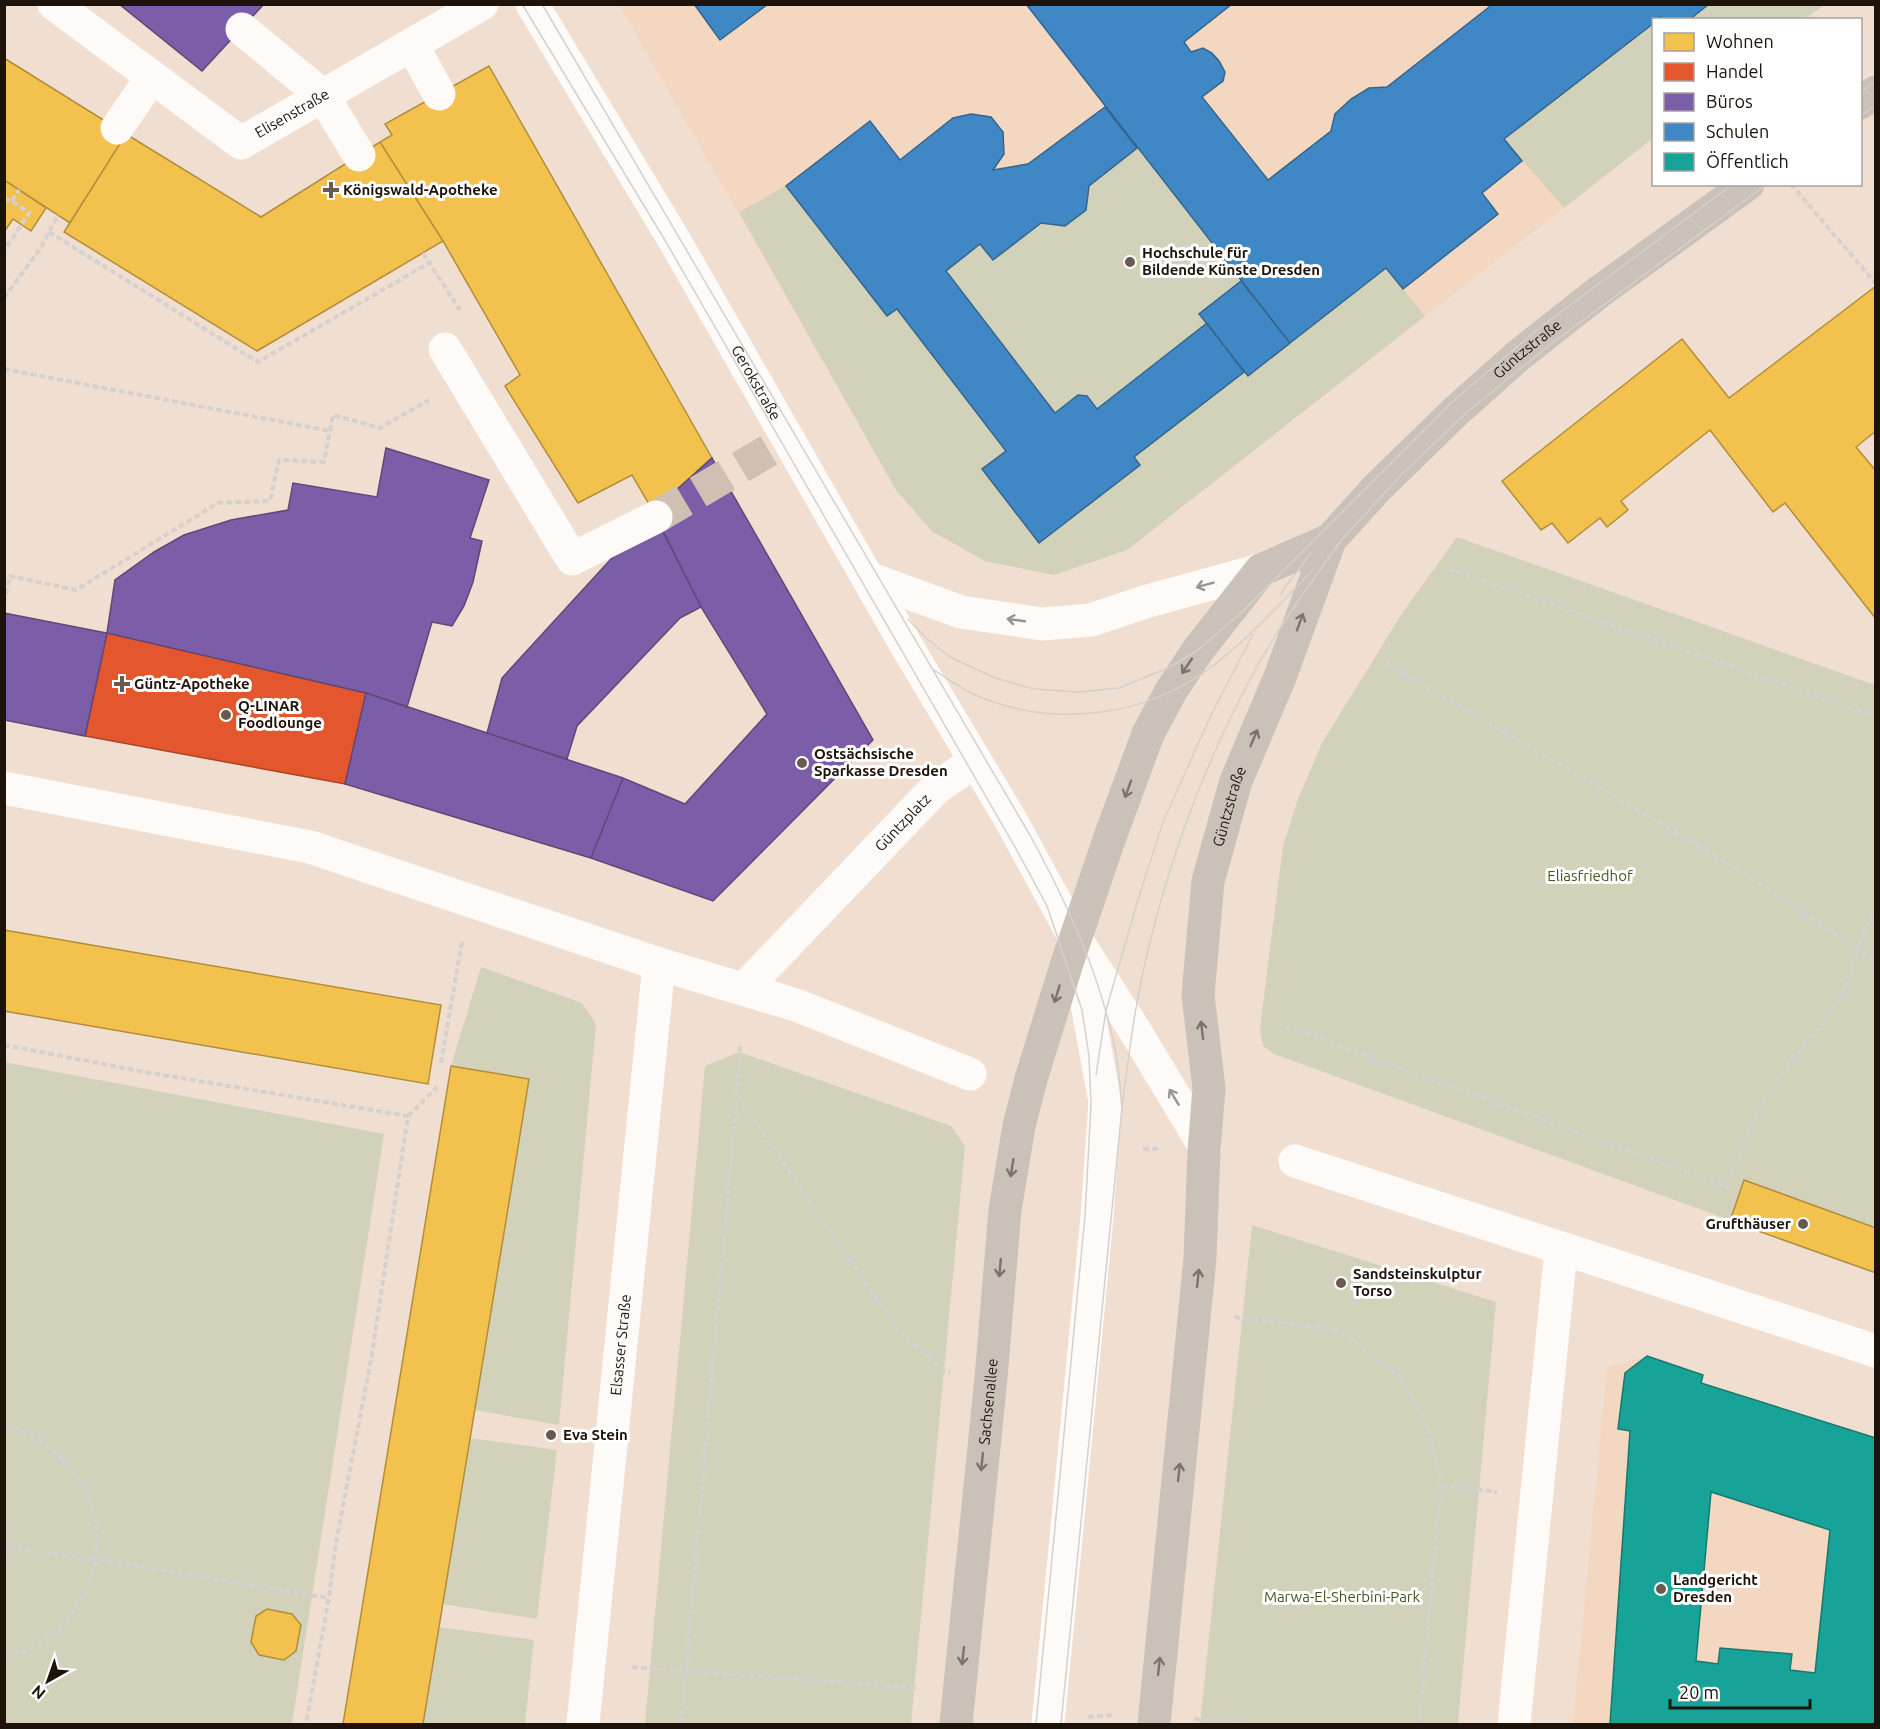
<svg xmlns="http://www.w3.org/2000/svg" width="1880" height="1729" font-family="Ubuntu,sans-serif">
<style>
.built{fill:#f3d7c0}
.green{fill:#d2d1ba}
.homes{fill:#f2c14e;stroke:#b28d3a;stroke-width:1.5}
.shops{fill:#e4572e;stroke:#a94323;stroke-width:1.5}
.offices{fill:#7b5ea7;stroke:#5f4878;stroke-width:1.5}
.schools{fill:#3f88c5;stroke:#35658d;stroke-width:1.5}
.public{fill:#17a398;stroke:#19786d;stroke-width:1.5;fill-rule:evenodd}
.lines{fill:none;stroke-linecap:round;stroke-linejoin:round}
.minor-tunnel{stroke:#d0c0b3;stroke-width:33;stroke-dasharray:33 16;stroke-linecap:butt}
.path{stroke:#d6d1ce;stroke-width:4;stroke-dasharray:6 3;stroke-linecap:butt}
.minor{stroke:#fdfaf8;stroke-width:33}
.major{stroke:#cac1b9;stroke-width:33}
.tram{stroke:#d5d0cb;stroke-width:1.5}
.oneway{stroke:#99928d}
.oneway2{stroke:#7d736a}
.poi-dot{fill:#685a50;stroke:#fff;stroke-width:2}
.labels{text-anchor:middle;stroke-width:6;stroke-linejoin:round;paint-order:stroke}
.street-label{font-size:15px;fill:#1e130a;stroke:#fff}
.poi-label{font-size:15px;font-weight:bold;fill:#1e130a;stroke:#fff;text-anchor:start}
.park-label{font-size:15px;fill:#44561c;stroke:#fff}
</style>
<rect width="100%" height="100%" fill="#f0dfd1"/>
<!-- built -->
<path class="built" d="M 619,5 L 1824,5 L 1805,19 L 1654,20 L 1653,138 L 1127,550 L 1054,575 L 985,561 L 933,532 L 896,490 Z
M 1647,1356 L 1703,1375 L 1702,1383 L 1875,1441 L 1875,1724 L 1573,1724 L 1607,1367 Z"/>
<!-- green -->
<path class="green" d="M 1677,5 L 1824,5 L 1805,19 L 1658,20 Z
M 1653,23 L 1653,138 L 1564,208 L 1504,139 Z
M 1137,148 L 1241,281 L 1199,313 L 1207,323 L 1097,409 L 1087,396 L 1055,413 L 946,271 L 980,244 L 993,260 L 1041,223 L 1065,226 L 1086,210 L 1089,186 Z
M 786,186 L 897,309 L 1007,451 L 1134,457 L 1244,372 L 1248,376 L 1386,268 L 1425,316 L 1127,550 L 1054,575 L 985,561 L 933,532 L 896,490 L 739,212 Z
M 1457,537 L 1875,685 L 1875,1273 L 1274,1054 L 1263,1046 L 1260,1028 L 1283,846 L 1298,799 L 1322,743 L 1401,615 Z
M 481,967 L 582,1003 L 596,1024 L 559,1425 L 475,1410 L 529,1080 L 451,1066 Z
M 739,1052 L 951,1126 L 965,1146 L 911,1724 L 645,1724 L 705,1066 Z
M 4,1062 L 384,1134 L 292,1724 L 5,1724 Z
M 1252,1225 L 1496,1302 L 1458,1724 L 1200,1724 Z
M 470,1438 L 557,1450 L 537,1619 L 443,1604 Z
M 439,1627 L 534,1640 L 525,1724 L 423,1724 Z"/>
<!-- homes -->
<path class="homes" d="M 4,58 L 126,134 L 70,223 L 4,180 Z
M 489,66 L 712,458 L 653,511 L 632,475 L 578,503 L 505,386 L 520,375 L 443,241 L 380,142 L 392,135 L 385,124 Z
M 126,134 L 261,217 L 380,142 L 443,241 L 257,351 L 64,232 Z
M 4,180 L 46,208 L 31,231 L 13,219 L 4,232 Z
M 1876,286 L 1876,431 L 1856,447 L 1876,471 L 1876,619 L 1785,503 L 1773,512 L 1710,430 L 1621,501 L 1628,510 L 1607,527 L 1600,518 L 1568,543 L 1552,523 L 1541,530 L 1502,481 L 1682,339 L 1729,398 Z
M 4,930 L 441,1005 L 428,1084 L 4,1011 Z
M 451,1066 L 529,1079 L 513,1178 L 423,1724 L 343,1724 Z
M 1744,1180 L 1876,1228 L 1876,1273 L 1730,1221 Z
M 267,1609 L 292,1614 L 301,1625 L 296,1651 L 284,1660 L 259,1655 L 251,1642 L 256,1616 Z"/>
<!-- shops -->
<path class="shops" d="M 107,633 L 366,693 L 345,784 L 85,736 Z"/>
<!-- offices -->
<path class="offices" d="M 119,4 L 264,4 L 202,71 Z
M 386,448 L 489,480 L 470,538 L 482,541 L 473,582 L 464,606 L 452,626 L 432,622 L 407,707 L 366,693 L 107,633 L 115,580 L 154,552 L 184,535 L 231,520 L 288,510 L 293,483 L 377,497 Z
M 712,458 L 873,740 L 713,901 L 591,858 L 623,778 L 685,804 L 767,714 L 701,607 L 653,511 Z
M 661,528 L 701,607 L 680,618 L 577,726 L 567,759 L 487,733 L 502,678 L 621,548 Z
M 4,613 L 107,633 L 85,736 L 4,720 Z
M 366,693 L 623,778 L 591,858 L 345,784 Z"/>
<!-- schools -->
<path class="schools" d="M 694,4 L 768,4 L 720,40 Z
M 1026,4 L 1232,4 L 1184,42 L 1191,52 L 1203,48 L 1212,53 L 1219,61 L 1225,72 L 1223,81 L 1202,97 L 1268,180 L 1331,131 L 1335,114 L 1351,99 L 1369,88 L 1387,87 L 1493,4 L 1709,4 L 1689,20 L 1663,20 L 1661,17 L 1654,20 L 1654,23 L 1504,139 L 1522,161 L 1482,193 L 1498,214 L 1403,289 L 1386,268 L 1290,343 Z
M 1105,107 L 1137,148 L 1089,186 L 1086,210 L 1065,226 L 1041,223 L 993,260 L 980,244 L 946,271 L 1055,413 L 1078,395 L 1087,396 L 1097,409 L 1207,323 L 1244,372 L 1134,457 L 1140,465 L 1039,543 L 982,469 L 1006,451 L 897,309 L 887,316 L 786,186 L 870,121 L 900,160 L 953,118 L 971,114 L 991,117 L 1003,132 L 1004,154 L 993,170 L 1028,164 Z
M 1241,281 L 1290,343 L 1248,376 L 1199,314 Z"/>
<!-- public -->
<path class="public" d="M 1647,1356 L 1703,1375 L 1701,1383 L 1876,1438 L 1876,1724 L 1610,1724 L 1630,1431 L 1618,1429 L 1625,1373 ZM 1711,1492 L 1830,1530 L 1815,1673 L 1790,1670 L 1792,1654 L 1720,1648 L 1718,1664 L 1696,1661 Z"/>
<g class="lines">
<!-- minor-tunnel -->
<path class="minor-tunnel" d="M 656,517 L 788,439"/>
<!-- path -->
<path class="path" d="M 1791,184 L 1876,284
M 4,199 L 12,201 L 29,213 L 4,251
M 12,201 L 19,190
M 49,232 L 258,362 L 429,263
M 423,253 L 460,310
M 4,298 L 40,249 L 58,215
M 4,369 L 330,431
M 1448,569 L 1876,716
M 4,603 L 10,576 L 76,590 L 218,503 L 270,501 L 279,460 L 324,462 L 333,415 L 380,428 L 429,400
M 1386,663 L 1735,867 L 1876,962
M 1278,1023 L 1727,1187 C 1742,1145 1760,1105 1786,1068 C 1802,1046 1823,1026 1837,1002 C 1855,973 1856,938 1876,909
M 4,1045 L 145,1072 L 408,1116 L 371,1360 L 335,1548 L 329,1598 L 306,1724
M 441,1063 L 462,942
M 737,1095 L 898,1330 L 944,1371 L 950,1372
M 408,1116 L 437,1087
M 1143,1149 L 1160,1149
M 1234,1317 L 1339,1330 L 1404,1381 L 1431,1436 L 1441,1485 L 1419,1724
M 4,1425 C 89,1447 127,1548 69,1617 C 53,1636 30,1652 4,1656
M 1441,1485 L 1497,1492
M 4,1532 C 10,1540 9,1548 4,1556
M 9,1548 L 96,1559 L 329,1598
M 632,1667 L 918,1688
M 1088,1717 L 1113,1715
M 1194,1719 L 1247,1724
M 681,1724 L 737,1094 L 740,1042"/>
<!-- minor -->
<g class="minor">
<path id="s1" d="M 54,4 L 241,143 L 482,4"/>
<path id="s2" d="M 532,4 L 673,238 L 906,645 L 1009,817 L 1075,938 L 1132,1026 L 1205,1147"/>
<path d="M 242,29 L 323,96 L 359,155"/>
<path d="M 412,45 L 439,94"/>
<path d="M 117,128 L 152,77"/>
<path d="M 445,349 L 572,559 L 656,517"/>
<path d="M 868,578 L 961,612 L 1042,624 L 1091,620 L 1148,601 L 1261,570"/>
<path d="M 4,788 L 310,847 L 659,964 L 796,1005 L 970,1074"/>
<path id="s3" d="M 744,989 L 935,789 L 975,761"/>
<path d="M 1295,1161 L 1876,1351"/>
<path id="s4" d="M 583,1724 L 659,964"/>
<path d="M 1048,1724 L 1097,1217 L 1105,1102 L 1078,955"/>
<path d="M 1514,1724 L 1561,1250"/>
</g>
<!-- major -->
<g class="major">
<path d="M 1860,103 L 1876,92"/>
<path id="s5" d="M 956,1724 L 991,1378 L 1005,1210 L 1019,1126 L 1031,1079 L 1067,963 L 1110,837 L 1148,734 L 1171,691 L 1198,650 L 1261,570 L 1330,540"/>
<path id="s6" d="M 1154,1724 L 1200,1258 L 1204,1151 L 1209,1088 L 1198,995 L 1208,881 L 1236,781 L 1280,677 L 1330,540 L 1376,489 L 1455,412 L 1519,355 L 1599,292 L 1748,184"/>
</g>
<!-- tram -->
<path class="tram" d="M 522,4 L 666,242 L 1015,847 L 1047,906 L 1082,1010 L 1089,1056 L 1091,1104 L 1085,1216 L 1036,1724
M 542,4 L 1031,837 C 1068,905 1101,977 1116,1053 C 1119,1071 1120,1090 1122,1108
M 1860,92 L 1876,81
M 1860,116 L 1876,105
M 1336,546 L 1401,475 L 1467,412 L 1552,343 L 1767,184
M 1280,594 L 1311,553
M 908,619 L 925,637 L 950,657 L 995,678 L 1034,689 L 1079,692 L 1119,688 L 1168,668 L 1198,650 L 1243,611 L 1452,402 L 1538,329 L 1733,184
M 934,670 C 946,678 959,687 973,694 C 1052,729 1146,718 1214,665 C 1250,637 1282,602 1313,570
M 1096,1075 L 1106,1010 L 1138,900 L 1163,822 L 1212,713 L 1253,634
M 1061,1724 L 1122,1108 C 1129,1052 1136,996 1150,942 C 1173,848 1209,755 1255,670 C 1280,625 1311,582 1341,541"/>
</g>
<!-- one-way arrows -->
<defs><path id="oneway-shaft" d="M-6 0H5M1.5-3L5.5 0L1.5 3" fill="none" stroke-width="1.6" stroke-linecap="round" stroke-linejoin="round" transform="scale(1.5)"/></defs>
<g class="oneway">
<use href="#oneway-shaft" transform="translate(1205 585) rotate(165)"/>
<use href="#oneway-shaft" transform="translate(1016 620) rotate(-172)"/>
<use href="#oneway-shaft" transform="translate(1174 1097) rotate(-121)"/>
</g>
<g class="oneway2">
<use href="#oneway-shaft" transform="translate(1300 622) rotate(-70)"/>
<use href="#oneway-shaft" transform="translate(1187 666) rotate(124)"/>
<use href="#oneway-shaft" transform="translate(1254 738) rotate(-67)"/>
<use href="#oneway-shaft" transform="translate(1128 789) rotate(110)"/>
<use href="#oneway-shaft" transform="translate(1057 994) rotate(107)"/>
<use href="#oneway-shaft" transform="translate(1202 1030) rotate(-97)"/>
<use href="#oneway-shaft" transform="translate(1012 1168) rotate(99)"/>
<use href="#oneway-shaft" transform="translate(1000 1268) rotate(95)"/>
<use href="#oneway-shaft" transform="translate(1198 1278) rotate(-84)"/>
<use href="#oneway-shaft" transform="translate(982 1462) rotate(96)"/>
<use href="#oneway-shaft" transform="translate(1179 1472) rotate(-84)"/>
<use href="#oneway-shaft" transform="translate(963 1656) rotate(96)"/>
<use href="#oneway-shaft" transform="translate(1159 1666) rotate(-84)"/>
</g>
<!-- markers -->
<g class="poi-dot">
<path d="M328 181h6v6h6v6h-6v6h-6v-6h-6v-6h6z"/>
<circle cx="1130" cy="262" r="6"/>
<path d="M119 675h6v6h6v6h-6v6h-6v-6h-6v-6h6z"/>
<circle cx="226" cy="715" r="6"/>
<circle cx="802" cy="763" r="6"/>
<circle cx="1803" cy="1224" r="6"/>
<circle cx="1341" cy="1283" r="6"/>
<circle cx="551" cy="1435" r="6"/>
<circle cx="1661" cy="1589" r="6"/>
</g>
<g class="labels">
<!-- street labels -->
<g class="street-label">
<text dy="5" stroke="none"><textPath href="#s1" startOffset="292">Elisenstraße</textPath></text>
<text dy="5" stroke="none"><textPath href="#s6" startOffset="1484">Güntzstraße</textPath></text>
<text dy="5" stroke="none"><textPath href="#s2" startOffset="440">Gerokstraße</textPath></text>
<text dy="5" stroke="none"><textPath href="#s6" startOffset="924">Güntzstraße</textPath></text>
<text dy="5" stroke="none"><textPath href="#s3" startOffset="230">Güntzplatz</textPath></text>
<text dy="5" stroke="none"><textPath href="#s4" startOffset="381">Elsasser Straße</textPath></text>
<text dy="5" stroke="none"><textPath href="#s5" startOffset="324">Sachsenallee</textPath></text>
</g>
<!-- poi labels -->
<g class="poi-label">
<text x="343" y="195">Königswald-Apotheke</text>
<text x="1142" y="258">Hochschule für<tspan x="1142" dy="17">Bildende Künste Dresden</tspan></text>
<text x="134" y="689">Güntz-Apotheke</text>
<text x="238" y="711">Q-LINAR<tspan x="238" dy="17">Foodlounge</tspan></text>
<text x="814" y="759">Ostsächsische<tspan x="814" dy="17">Sparkasse Dresden</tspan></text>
<text x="1791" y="1229" text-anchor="end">Grufthäuser</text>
<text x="1353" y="1279">Sandsteinskulptur<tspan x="1353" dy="17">Torso</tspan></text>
<text x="563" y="1440">Eva Stein</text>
<text x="1673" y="1585">Landgericht<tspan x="1673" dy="17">Dresden</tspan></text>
</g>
<!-- park labels -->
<g class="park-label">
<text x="1590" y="881">Eliasfriedhof</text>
<text x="1342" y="1602">Marwa-El-Sherbini-Park</text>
</g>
</g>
<!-- border -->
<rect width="1880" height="1729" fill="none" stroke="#1e130a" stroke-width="12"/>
<!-- legend -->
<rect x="1652" y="18" width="210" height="168" fill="#ffffff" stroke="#a5a19d" stroke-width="1.5"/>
<rect x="1664" y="33" width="30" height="18" fill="#f2c14e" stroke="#a5a19d" stroke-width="1.5"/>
<text x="1706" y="48" font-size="18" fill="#1e130a">Wohnen</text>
<rect x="1664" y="63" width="30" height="18" fill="#e4572e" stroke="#a5a19d" stroke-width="1.5"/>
<text x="1706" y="78" font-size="18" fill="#1e130a">Handel</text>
<rect x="1664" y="93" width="30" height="18" fill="#7b5ea7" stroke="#a5a19d" stroke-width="1.5"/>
<text x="1706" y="108" font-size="18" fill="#1e130a">Büros</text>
<rect x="1664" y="123" width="30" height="18" fill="#3f88c5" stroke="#a5a19d" stroke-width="1.5"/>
<text x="1706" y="138" font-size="18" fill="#1e130a">Schulen</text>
<rect x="1664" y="153" width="30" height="18" fill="#17a398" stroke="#a5a19d" stroke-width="1.5"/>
<text x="1706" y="168" font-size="18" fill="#1e130a">Öffentlich</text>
<!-- north arrow -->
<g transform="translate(48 1681) rotate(220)" stroke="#ffffff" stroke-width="4.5" paint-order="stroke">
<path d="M0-4.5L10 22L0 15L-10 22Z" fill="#1e130a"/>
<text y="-9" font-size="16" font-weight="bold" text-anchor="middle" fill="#1e130a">N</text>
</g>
<!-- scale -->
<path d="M1670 1699v9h140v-9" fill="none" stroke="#1e130a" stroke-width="3"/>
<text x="1679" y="1699" font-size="18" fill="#1e130a" stroke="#ffffff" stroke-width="4.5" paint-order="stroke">20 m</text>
</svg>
